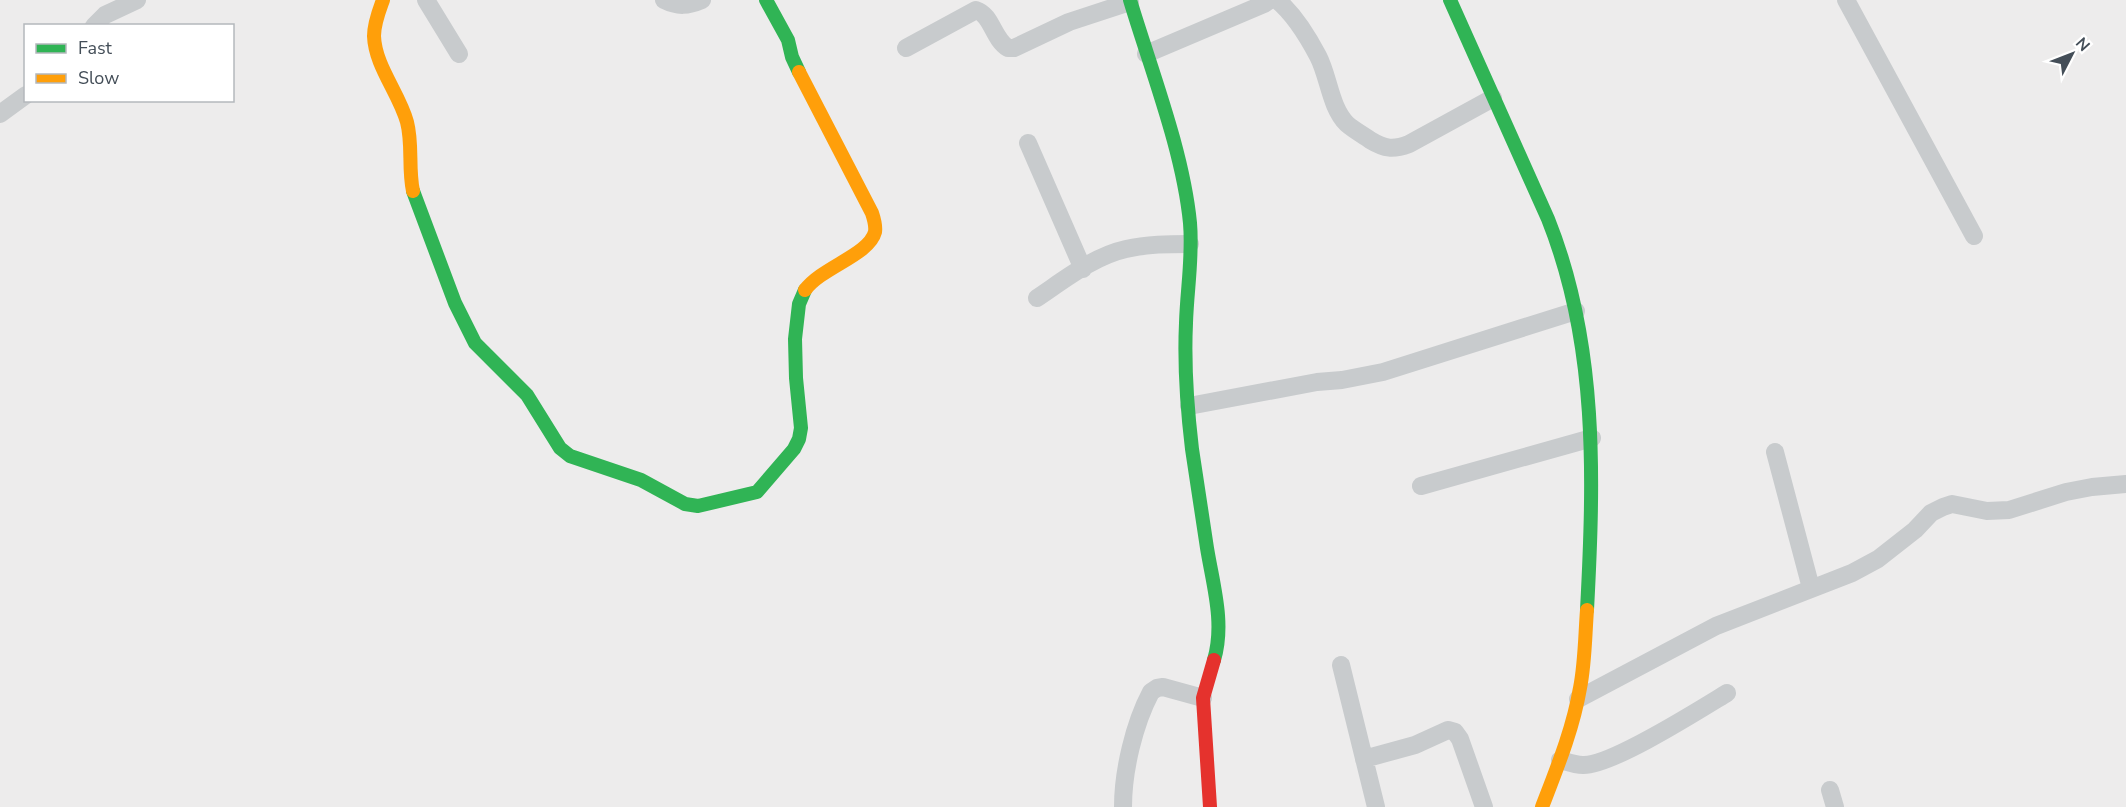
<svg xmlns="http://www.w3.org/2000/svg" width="2126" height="807" font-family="'Nunito Sans',sans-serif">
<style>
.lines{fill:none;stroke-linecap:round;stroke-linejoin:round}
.street{stroke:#c8cbcd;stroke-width:18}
.fast{stroke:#30b455;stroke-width:14}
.slow{stroke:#ff9f0a;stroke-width:14}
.jam{stroke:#e5322d;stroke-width:14}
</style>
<rect width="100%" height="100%" fill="#edecec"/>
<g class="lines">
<!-- street -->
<path class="street" d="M 426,0 L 459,54
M 664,0 C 678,7 688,6 702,0
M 1277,0 C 1294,14 1308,37 1318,56 C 1329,77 1330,107 1347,124 C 1354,130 1363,135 1370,140 C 1385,149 1393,150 1409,144 L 1493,98
M 1846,0 L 1974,236
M 94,26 L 105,15 L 137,0
M 906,48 L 976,10 C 992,15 993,39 1008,48 L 1014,48 L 1069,22 L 1130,2
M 1146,54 L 1264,4 L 1270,0
M 0,114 L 26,95
M 1028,143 L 1083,269
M 1037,298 C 1064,280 1094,256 1126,249 C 1147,244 1169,244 1190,244
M 1189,406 L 1317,382 L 1342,380 L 1383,372 L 1576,311
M 1775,452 L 1811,588
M 1421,486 L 1592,438
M 1341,665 L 1376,807
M 1578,699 L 1716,626 L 1852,573 L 1878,559 L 1915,530 L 1931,513 L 1943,507 L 1952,504 L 1987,511 L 2009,510 L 2066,492 L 2092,487 L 2126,484
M 1364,759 L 1415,745 L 1448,730 L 1455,732 L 1460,739 L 1484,807
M 1560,760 C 1567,762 1575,765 1583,765 C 1611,766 1699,710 1727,693
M 1830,790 L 1835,807
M 1123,807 C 1123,771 1134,724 1151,692 L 1157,688 L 1163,687 L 1203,698"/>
<!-- fast -->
<path class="fast" d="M 766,0 L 788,40 L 792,57 L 799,72
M 1130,0 C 1151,70 1183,151 1190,223 C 1193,257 1187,289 1186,323 C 1184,365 1187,407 1192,449 C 1197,482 1202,515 1207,548 C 1213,585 1225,623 1214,660
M 1450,0 L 1548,219 C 1598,344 1594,478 1587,610
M 413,191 L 455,303 L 475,343 L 527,395 L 560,448 L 570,456 L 641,480 L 685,504 L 698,506 L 757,492 L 794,449 L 799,439 L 801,428 L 796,378 L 795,339 L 799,304 L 805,290"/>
<!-- slow -->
<path class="slow" d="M 383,0 C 379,11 374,23 374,36 C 375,66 399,93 407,122 C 413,145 408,168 413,191
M 799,72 L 872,213 C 874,219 876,226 875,232 C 869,255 822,267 805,290
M 1542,807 C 1557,768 1573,729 1580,688 C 1585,663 1585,636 1587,610"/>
<!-- jam -->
<path class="jam" d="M 1210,807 L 1203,698 L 1214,660"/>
</g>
<!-- legend -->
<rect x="24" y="24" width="210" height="78" fill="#ffffff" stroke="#b4b8bc" stroke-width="1.5"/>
<rect x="36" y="44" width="30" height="9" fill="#30b455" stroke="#b4b8bc" stroke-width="1.5"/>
<text x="78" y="54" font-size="18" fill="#444e58">Fast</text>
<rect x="36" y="74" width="30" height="9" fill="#ff9f0a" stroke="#b4b8bc" stroke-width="1.5"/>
<text x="78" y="84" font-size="18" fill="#444e58">Slow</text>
<!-- north arrow -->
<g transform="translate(2072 54) rotate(48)" stroke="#ffffff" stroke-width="4.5" paint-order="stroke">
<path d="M0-4.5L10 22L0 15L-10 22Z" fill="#444e58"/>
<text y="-9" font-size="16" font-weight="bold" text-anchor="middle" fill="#444e58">N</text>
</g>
</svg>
